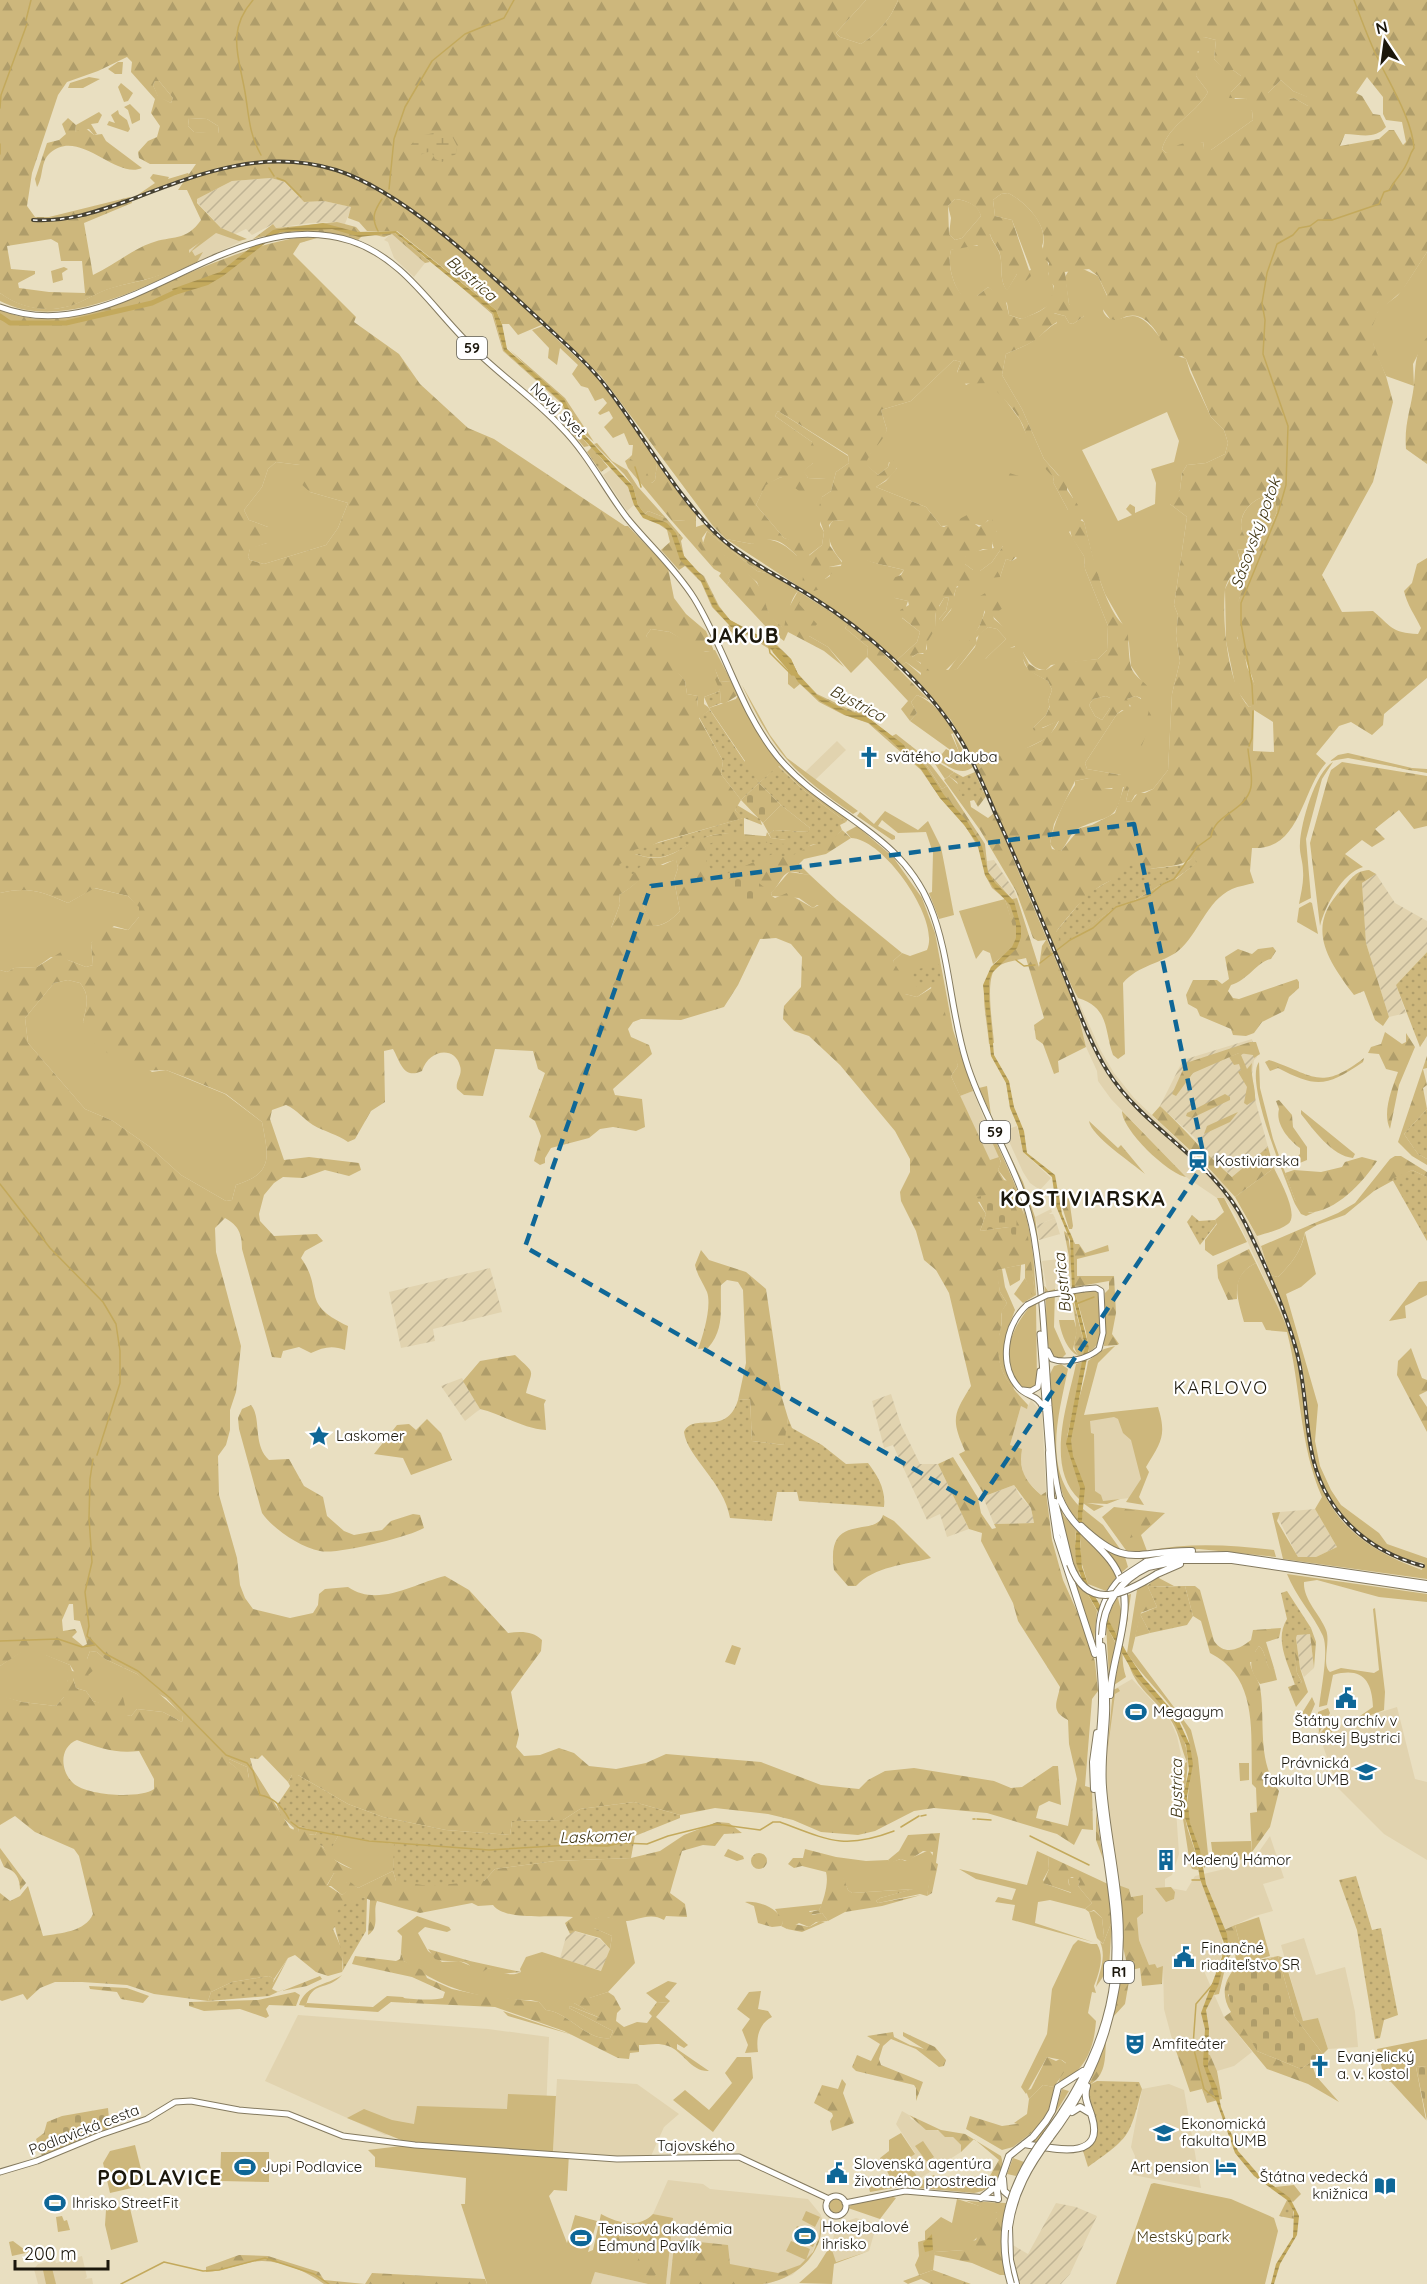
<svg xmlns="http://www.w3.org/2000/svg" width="1427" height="2284" font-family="Quicksand,sans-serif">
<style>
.built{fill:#e1d3af}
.industrial{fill:url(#industrial-furrows)}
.green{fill:#cdb77c;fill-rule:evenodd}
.forest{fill:url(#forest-firs);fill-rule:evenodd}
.wetland{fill:url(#wetland-marsh)}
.cemetery{fill:url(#cemetery-stones)}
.garden{fill:url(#garden-dots)}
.water{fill:url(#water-rules)}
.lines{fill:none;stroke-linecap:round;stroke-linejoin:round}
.stream{stroke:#c3a95c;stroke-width:1.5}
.river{stroke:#c3a95c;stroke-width:5}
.major-casing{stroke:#847a5f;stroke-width:7}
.highway-casing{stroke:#847a5f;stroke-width:8}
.major{stroke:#fff;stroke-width:5}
.highway{stroke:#fff;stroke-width:6}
.rail-casing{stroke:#474233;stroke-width:4}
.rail{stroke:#fff;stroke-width:1.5;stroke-dasharray:4.5;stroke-linecap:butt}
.major-bridge-casing{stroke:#847a5f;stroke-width:7;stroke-linecap:butt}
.highway-bridge-casing{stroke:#847a5f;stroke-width:8;stroke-linecap:butt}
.major-bridge{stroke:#fff;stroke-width:5}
.highway-bridge{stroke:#fff;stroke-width:6}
.marked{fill:none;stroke:#0f6797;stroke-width:4.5;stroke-dasharray:12 8;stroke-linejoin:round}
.labels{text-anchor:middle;stroke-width:4.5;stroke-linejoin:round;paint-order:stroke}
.shield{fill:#fff;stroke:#5f5d55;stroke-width:1.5}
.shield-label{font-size:14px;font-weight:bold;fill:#1b170c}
.street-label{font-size:15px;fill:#1b170c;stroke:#fff}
.poi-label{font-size:15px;fill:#1b170c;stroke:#fff;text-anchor:start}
.park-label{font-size:15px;fill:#463b19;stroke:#fff}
.water-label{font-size:16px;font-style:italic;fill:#3f3412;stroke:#fff}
.quarter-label{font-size:18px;letter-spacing:1.5px;fill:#1b170c;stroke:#fff}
.district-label{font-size:21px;font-weight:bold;letter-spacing:1.5px;fill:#1b170c;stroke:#fff}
</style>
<defs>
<pattern id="industrial-furrows" width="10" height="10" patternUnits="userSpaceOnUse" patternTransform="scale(1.5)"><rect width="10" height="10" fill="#e1d3af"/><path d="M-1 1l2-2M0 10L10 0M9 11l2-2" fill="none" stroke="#c0b495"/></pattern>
<pattern id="forest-firs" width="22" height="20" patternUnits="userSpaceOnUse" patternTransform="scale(1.5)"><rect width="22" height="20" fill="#cdb77c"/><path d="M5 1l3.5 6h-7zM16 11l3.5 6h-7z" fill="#af9d6a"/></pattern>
<pattern id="wetland-marsh" width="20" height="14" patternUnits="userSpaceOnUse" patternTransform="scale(1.5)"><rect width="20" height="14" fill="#cdb77c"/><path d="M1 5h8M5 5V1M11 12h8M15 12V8" fill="none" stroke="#af9d6a"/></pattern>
<pattern id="cemetery-stones" width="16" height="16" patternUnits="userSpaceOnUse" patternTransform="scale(1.5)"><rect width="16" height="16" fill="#cdb77c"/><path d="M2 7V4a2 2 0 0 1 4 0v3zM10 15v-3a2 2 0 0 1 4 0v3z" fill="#af9d6a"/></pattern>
<pattern id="garden-dots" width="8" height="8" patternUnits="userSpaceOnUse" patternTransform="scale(1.5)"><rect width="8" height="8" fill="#cdb77c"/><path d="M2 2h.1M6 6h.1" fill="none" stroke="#af9d6a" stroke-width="1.8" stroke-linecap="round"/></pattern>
<pattern id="water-rules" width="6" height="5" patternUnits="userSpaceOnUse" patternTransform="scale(1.5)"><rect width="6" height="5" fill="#c3a95c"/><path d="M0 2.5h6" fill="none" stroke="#9e894a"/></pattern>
</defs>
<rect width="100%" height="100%" fill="#e9dfc1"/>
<!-- built -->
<path class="built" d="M 221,228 L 242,241 L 197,262 L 189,250 Z
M 392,233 L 425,263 L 414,277 L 394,258 L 388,242 L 384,240 Z
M 612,469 L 628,487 L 632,495 L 634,505 L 627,511 L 603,475 Z
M 837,741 L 846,750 L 815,780 L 804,773 Z
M 1072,987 L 1101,1051 L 1114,1073 L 1134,1098 L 1224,1184 L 1257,1236 L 1298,1351 L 1312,1448 L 1320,1477 L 1346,1520 L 1358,1532 L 1374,1544 L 1412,1561 L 1424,1563 L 1423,1570 L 1376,1550 L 1361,1539 L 1332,1507 L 1321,1487 L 1312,1462 L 1301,1379 L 1290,1335 L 1235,1214 L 1224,1198 L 1217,1198 L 1186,1177 L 1111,1099 L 1098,1081 L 1097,1071 L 1086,1047 L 1078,1013 L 1068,989 Z
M 973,1091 L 999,1157 L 990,1161 L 960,1096 Z
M 1017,1126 L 1023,1152 L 1051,1178 L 1040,1190 L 1030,1183 L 1023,1172 L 1007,1137 L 1006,1133 L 1011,1128 Z
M 1051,1209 L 1052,1212 L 1049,1214 L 1053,1214 L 1055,1218 L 1037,1225 L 1035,1217 Z
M 1058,1259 L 1055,1289 L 1047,1291 L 1042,1261 Z
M 1031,1400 L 1042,1413 L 1046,1492 L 1041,1495 L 1024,1478 L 1020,1456 L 1010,1445 L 1021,1406 L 1027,1408 Z
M 1120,1412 L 1134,1439 L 1142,1480 L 1139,1497 L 1103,1501 L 1089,1499 L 1084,1416 Z
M 1132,1679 L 1170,1720 L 1177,1736 L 1181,1755 L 1175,1762 L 1174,1779 L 1179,1854 L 1172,1875 L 1165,1879 L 1165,1887 L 1186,1891 L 1195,1876 L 1237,1866 L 1258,1853 L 1270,1836 L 1284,1878 L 1263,1884 L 1273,1911 L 1255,1916 L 1221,1931 L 1223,1953 L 1217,1965 L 1204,1971 L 1224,2017 L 1252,2052 L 1234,2066 L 1217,2071 L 1210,2055 L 1188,2045 L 1185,2037 L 1172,2039 L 1164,2009 L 1163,1967 L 1156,1968 L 1149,1965 L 1139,1940 L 1137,1918 L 1142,1895 L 1130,1897 L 1118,1885 L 1108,1811 L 1105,1759 L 1113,1690 Z
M 1397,1707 L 1415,1779 L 1427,1782 L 1427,1860 L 1384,1834 L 1338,1788 L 1318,1732 Z
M 1304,1938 L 1316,1975 L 1345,1967 L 1355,2012 L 1358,2047 L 1328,2049 L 1318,2018 L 1303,2022 L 1281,1945 Z
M 298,2015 L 488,2029 L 549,2037 L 546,2114 L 385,2135 L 265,2081 Z
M 557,2079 L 637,2084 L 679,2114 L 664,2127 L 651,2156 L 610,2156 L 553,2152 Z
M 1169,2084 L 1184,2090 L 1201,2188 L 1133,2175 L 1135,2156 L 1131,2147 L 1142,2089 Z
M 902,2111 L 909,2115 L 911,2119 L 953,2137 L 961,2145 L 961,2152 L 919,2179 L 906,2160 L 915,2153 L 896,2124 Z
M 668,2180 L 703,2184 L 710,2189 L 808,2199 L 821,2215 L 819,2236 L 809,2260 L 792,2275 L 767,2284 L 666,2284 L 673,2219 L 653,2214 Z
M 856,2218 L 873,2223 L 876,2227 L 869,2251 L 835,2262 L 832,2250 L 835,2225 Z
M 82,2256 L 87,2277 L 85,2279 L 92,2278 L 93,2284 L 38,2284 L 34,2269 L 38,2264 L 55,2260 L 56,2263 Z
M 595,2272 L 648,2284 L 591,2284 Z"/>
<!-- industrial -->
<path class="industrial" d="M 271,178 L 285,182 L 304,202 L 324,201 L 352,207 L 344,226 L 337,222 L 310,223 L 276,228 L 273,224 L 252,235 L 246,229 L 233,235 L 223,230 L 197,202 L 197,199 L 232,181 Z
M 994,860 L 1014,890 L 1017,898 L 1013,899 L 988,872 L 987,861 Z
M 1376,874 L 1395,903 L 1427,921 L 1427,952 L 1396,985 L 1406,1013 L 1389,1017 L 1366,943 L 1362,883 Z
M 1252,1039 L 1257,1057 L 1254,1060 L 1252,1074 L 1256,1103 L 1268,1147 L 1233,1177 L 1211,1159 L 1194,1137 L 1160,1106 L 1183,1060 Z
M 1055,1218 L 1060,1234 L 1039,1240 L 1037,1225 Z
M 490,1268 L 502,1312 L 433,1329 L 435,1341 L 401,1348 L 389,1292 Z
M 462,1378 L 480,1409 L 465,1421 L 441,1386 Z
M 891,1394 L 901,1425 L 920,1464 L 938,1464 L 969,1529 L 947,1537 L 940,1514 L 927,1520 L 893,1445 L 884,1448 L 872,1401 Z
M 1014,1485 L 1020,1496 L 1031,1508 L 1034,1523 L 994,1524 L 983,1497 Z
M 1315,1509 L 1337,1547 L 1316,1557 L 1298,1557 L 1277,1516 L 1280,1512 Z
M 1307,1632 L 1310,1634 L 1314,1668 L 1304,1677 L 1300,1668 L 1296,1638 L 1297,1635 Z
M 574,1931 L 600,1939 L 610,1949 L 602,1971 L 560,1958 L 566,1937 Z
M 1056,2203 L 1076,2207 L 1097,2216 L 1070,2274 L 1061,2284 L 1018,2284 L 1011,2244 L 1028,2254 Z"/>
<!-- green -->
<path class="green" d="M 866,0 L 898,0 C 890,20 879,32 861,44 L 840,37 L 836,33 Z
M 1204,37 L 1216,40 L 1214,59 L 1224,69 L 1233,70 L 1241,76 L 1241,82 L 1231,92 L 1235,99 L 1246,98 L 1252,111 L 1253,120 L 1211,150 L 1206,151 L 1203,148 L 1204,142 L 1166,153 L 1162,149 C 1170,123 1195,115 1208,92 L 1196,76 L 1200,38 Z
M 118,62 L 123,62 L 122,74 L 115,74 L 108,69 Z
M 89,77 L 100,79 L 83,88 L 68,88 L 70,83 Z
M 1281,80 L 1293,91 L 1308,97 L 1308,106 L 1294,98 L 1289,99 L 1268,93 Z
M 155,81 L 159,81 L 173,98 L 171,103 L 158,97 L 153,85 Z
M 121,83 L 133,93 L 128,101 L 124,102 L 118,87 Z
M 130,104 L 140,114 L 140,120 L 132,124 L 128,110 L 124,107 Z
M 118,110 L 119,114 L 127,120 L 130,129 L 128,132 L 107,125 L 109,121 L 115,123 L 111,115 Z
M 99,112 L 102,115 L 98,123 L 91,124 L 97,134 L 94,135 L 89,129 L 75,132 L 76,125 Z
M 189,118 L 207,119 L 218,126 L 219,134 L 194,132 L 188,126 Z
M 153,174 L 169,177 L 168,179 L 188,173 L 190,176 L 136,196 L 155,183 L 150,178 Z
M 1008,193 C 1025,201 1050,226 1042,246 L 1050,269 L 1048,274 C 1064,302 1045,309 1022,319 L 1009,315 L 1007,303 L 988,287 L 977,296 L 962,296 C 953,285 947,264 951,250 L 965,245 L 977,246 L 990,234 C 992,242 996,245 999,252 C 1004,264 998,279 1007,290 L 1017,274 L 1031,270 L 1012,220 L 995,216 L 993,200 L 1001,194 Z
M 955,199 C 966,200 979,205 981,216 L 962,238 L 955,240 L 949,234 L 951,218 L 948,206 Z
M 221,228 L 247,239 L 239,241 L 216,233 L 192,251 L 195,256 L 203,252 L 197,262 C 143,288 59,332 0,301 L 0,293 C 19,307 45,313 69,306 C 84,302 97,292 111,288 C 135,281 159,280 179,263 C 193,251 203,234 221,228 Z
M 1427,252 L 1427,337 L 1413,364 L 1414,386 L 1386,376 C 1378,357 1364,334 1377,313 C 1381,306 1392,301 1398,295 C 1409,281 1417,267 1427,252 Z
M 429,259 L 493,313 L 504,351 L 561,402 L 571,424 L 589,446 L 584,447 L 566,425 L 570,422 L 560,402 L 503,351 L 492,314 Z
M 64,267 L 68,269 L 62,273 L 63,280 L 53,283 L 51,271 Z
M 1083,269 L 1098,276 L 1107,296 C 1106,302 1101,308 1104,313 C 1113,328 1126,312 1138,317 C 1154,323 1168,353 1178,356 C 1181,358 1184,357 1186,359 L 1190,372 L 1211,417 L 1224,430 L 1228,443 L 1225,454 L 1206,463 L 1187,465 L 1182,473 L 1180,490 L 1170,504 L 1187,517 L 1174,605 L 1178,615 L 1176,636 L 1180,661 L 1172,694 L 1168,770 L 1153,789 L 1135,795 L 1131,802 L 1126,801 L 1129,788 L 1123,787 C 1116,824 1108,814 1079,828 C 1071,831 1067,844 1061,851 L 1056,851 L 1050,844 C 1054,822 1063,802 1075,785 L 1075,781 L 1089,778 L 1104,789 L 1112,789 L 1121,775 L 1087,769 L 1085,763 L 1117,714 L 1131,706 L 1126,702 L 1127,699 L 1136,696 L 1141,699 L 1142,682 L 1131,666 L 1129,643 L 1123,625 L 1105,594 L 1095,567 L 1084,522 L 1082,519 L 1069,532 L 1084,556 L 1085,569 L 1108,626 L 1107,650 L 1098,659 L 1051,665 L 1046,670 C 1034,670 1029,662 1023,652 C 1022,671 1034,672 1048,681 L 1052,690 L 1048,701 L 1050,705 L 1046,715 L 1033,728 L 1043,728 L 1059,720 L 1049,737 L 1017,753 L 997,757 L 978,770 L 951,720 L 901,666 L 906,662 L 921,675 L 921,663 L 911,658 L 918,653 L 923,654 L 927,649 L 926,641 L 935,627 L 936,612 L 944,598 L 949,597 L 946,611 L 939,619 L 942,621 L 951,610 L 956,588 L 960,586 L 963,589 L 973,570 L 965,564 L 964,557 L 972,552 L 994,548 L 992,543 L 997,532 L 988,520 L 983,526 L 975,524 L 941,526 L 926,507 L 876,487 L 886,481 L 897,468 L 889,462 L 888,467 L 878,475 L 865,464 C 869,452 880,442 887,430 L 881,410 L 911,401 L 954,360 L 961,362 L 957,372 L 966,385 L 972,382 L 990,383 L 1001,394 L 1020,420 L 1033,449 L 1054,477 L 1053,482 L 1068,510 L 1073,498 L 1063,480 L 1044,459 L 1022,409 L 1002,375 L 1006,354 C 1016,349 1027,346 1037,338 C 1045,333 1048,327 1057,323 L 1053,313 L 1065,316 L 1069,323 L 1073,324 L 1084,316 L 1069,304 L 1065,277 L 1069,270 ZM 1167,412 L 1179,441 L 1174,462 L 1151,469 L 1156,483 L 1155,504 L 1135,513 L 1135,507 L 1130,504 L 1126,509 L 1132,515 L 1118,521 L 1082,450 ZM 1003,546 L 1017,558 L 1012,561 L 1006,559 L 1000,577 L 980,571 L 992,562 ZM 984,607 L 1006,630 L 1015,647 L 1002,649 L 985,659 L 1006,639 L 997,629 L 988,627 L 979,634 L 975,647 L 957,669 L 946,670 C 959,659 987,623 984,607 Z
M 543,326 L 596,376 L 642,438 L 641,444 L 657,463 L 655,480 L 652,483 L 629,458 L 632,455 L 633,445 L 629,445 L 624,433 L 613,438 L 604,427 L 613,418 L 609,411 L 600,415 L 598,413 L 607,403 L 603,398 L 595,401 L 588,388 L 581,386 L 572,374 L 578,365 L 560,348 L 557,365 L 548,358 L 549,348 L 532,330 Z
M 510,350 L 565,398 L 594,442 L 580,430 L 568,407 Z
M 778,411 L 848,456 L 849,463 L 836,472 L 831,491 L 822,497 L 820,525 L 824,532 L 822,545 L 809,555 L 825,579 L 830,576 L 829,567 L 841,566 L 842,561 C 833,552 822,532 833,521 L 845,520 L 846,523 L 846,545 C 865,564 878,563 904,570 L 892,583 L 895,598 L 908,601 L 902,618 L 920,632 L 917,642 L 896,661 L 833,609 L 726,539 L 752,544 C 769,534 784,543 797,556 L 792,541 L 784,538 L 756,505 L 766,484 L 781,477 L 788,480 L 826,479 L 808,478 L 803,471 L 813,463 L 812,442 L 775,416 Z
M 597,443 L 612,461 L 627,470 L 638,487 L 666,518 L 648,511 L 645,514 L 638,505 L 633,486 L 624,474 L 594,444 Z
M 276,462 L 300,465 L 310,492 L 348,503 L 338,528 L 326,545 L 264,564 L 250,560 L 248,557 L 250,548 L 267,543 L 268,527 L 249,520 L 244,510 L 262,487 L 268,469 Z
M 1271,495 L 1275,499 L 1277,512 L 1239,599 L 1237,638 L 1243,647 L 1247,667 L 1258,692 L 1256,705 L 1249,707 L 1236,689 L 1226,641 L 1225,589 L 1240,559 L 1237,550 L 1248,549 L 1246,570 L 1262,538 L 1254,545 C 1228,529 1245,498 1271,495 Z
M 686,520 L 730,580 L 727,585 L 719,576 L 721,573 L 714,569 L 672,521 Z
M 707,531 L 757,571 L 771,574 L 798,591 C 786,605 791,618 784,629 L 770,617 L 757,582 L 725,556 L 703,543 Z
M 801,597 L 831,617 L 834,614 L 848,624 L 845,628 L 868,647 L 867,657 L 851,673 L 828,647 L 809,636 L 798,604 Z
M 651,629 L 670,632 L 705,652 L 715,650 L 731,681 L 720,682 L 715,669 L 720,691 L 704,697 L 704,704 L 708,707 L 697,707 L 698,696 L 687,694 L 685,681 L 646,636 Z
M 742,685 L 770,735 L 787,758 L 858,811 L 853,814 C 792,772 774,753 742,685 Z
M 738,695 C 768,757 792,781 848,819 L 846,822 L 801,788 L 779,766 L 759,783 L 743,763 L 745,761 L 709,708 L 736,699 Z
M 917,695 C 934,702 945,717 954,733 L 951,734 L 959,752 L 956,754 L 910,721 L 917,713 L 911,702 Z
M 1106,696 L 1110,698 L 1110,708 L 1102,720 L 1095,716 L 1089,705 L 1093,699 Z
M 1348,753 L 1412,768 L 1427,769 L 1427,773 L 1348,758 L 1330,761 L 1338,755 Z
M 924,756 L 947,786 L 942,789 L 922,758 Z
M 931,758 L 954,772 L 945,779 Z
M 1333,762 L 1322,779 L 1306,839 L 1311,898 L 1299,904 C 1301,893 1304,882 1303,871 C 1303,861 1299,853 1300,843 C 1301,823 1315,772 1333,762 Z
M 781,805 L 810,828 L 809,832 L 774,830 L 769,834 L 763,823 Z
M 885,811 L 918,830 L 928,821 L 941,847 L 954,915 L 939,919 L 929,893 L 932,892 L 933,853 L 926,832 L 898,833 L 882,820 L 878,826 L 895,836 L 895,839 L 892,840 L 857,816 L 860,812 L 874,824 Z
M 857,826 L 893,857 L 922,898 L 935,933 L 953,1030 L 973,1091 L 960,1096 L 951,1076 L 958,1066 L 931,987 L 917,997 L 905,994 L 893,961 L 902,953 L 910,956 L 927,950 C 941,920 883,838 851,838 L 846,832 Z
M 676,859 L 678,868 L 674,880 L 680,911 C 672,919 665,926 652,926 L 643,905 L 646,899 L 643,896 L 610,931 L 620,904 L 619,895 C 634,887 642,875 656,865 L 663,865 Z
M 789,872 L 810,875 L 837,900 L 826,907 L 817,905 L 813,908 L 799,898 L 772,896 L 771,893 Z
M 94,888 L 128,896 L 139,906 L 139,917 L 128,930 L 114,926 L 91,943 L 93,965 L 86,967 L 68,960 L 51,957 L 37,967 L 14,968 L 7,972 L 0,970 L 0,893 C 28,886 43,892 68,903 Z
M 1005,899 L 1016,934 L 1014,947 L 993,964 L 990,953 L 983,950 L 976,959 L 959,911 Z
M 1310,902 L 1312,903 L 1318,934 L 1297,922 L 1299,908 Z
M 68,980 L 80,983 C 91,996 86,1007 83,1022 L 152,1072 L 166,1070 L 225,1094 L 262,1122 C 268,1155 275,1173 236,1185 L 232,1200 L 226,1201 L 181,1175 L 150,1147 L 113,1121 L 85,1109 L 28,1043 L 25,1018 L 54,983 Z
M 1239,1053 L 1244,1053 L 1241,1055 L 1247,1069 L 1252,1063 C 1250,1076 1256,1088 1255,1100 L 1247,1105 L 1244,1103 L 1247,1087 L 1238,1072 L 1241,1070 L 1239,1064 L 1234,1065 L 1229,1057 Z
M 1259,1062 L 1260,1088 L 1273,1139 L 1295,1200 L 1309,1213 L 1315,1212 L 1306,1216 L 1301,1214 L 1295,1204 C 1286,1180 1244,1081 1259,1062 Z
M 987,1086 L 991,1115 L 979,1088 Z
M 1238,1112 L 1230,1122 L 1204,1134 L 1207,1126 Z
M 988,1133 L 992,1133 C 1005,1163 1021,1193 1028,1225 C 1034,1248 1034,1272 1036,1295 L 1023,1303 L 1014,1294 L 1025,1278 L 1033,1293 L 1035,1294 L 1023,1209 L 1018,1195 L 998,1170 L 1001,1162 Z
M 1000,1135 L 1023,1182 L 1035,1217 L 1044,1285 L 1048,1291 L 1055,1289 L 1054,1327 L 1066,1354 L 1061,1359 L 1054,1358 C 1044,1345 1047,1321 1046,1304 C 1041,1237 1027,1196 1000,1135 Z
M 1274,1168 C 1279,1179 1300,1215 1288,1224 C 1280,1230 1267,1233 1257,1236 L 1235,1197 Z
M 1217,1198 L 1224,1198 L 1247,1242 L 1213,1256 L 1205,1250 L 1205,1240 L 1217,1224 L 1215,1220 L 1224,1212 Z
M 1305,1233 L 1316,1274 L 1301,1287 L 1286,1294 L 1318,1405 L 1315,1441 L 1320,1466 L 1331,1490 L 1341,1505 L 1379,1533 L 1387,1544 L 1427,1558 L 1427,1579 L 1283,1559 L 1272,1513 L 1280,1512 L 1277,1521 L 1298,1557 L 1316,1557 L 1337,1547 L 1315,1509 L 1322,1497 C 1299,1445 1301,1386 1287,1332 L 1266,1330 L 1262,1322 L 1244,1322 C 1237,1297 1229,1276 1256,1263 C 1271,1295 1289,1324 1297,1359 C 1303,1383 1304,1408 1307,1432 C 1318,1509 1350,1544 1422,1570 L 1424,1563 C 1372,1555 1328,1513 1315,1462 C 1307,1431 1308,1398 1302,1367 C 1295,1335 1282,1305 1270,1275 L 1278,1277 C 1292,1263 1301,1252 1305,1233 Z
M 1021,1265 L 1020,1280 L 1010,1286 L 1005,1268 Z
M 1002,1269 L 1005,1287 L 1015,1310 L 1007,1331 L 1004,1348 L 1014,1390 C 1001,1373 995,1358 999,1336 C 1001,1327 1003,1322 1001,1312 L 1007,1303 L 1000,1292 L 996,1270 Z
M 1427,1281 L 1427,1295 L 1405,1306 L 1406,1318 L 1389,1321 L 1419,1282 Z
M 1093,1289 L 1099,1293 C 1100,1312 1108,1342 1089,1352 L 1086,1332 L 1075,1292 Z
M 1036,1301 L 1037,1384 L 1032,1388 L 1024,1388 C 992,1367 1014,1320 1036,1301 Z
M 1059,1320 L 1074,1320 L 1077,1331 L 1073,1349 L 1079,1356 C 1066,1351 1060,1329 1059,1320 Z
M 1115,1346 L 1098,1363 L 1084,1415 L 1158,1407 C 1167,1436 1161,1442 1146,1467 L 1149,1472 L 1139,1497 L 1144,1505 L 1126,1502 L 1141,1479 L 1131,1440 L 1123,1433 L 1118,1419 L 1114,1417 L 1090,1421 L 1091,1433 L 1094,1434 L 1095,1491 L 1101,1495 L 1103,1501 L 1120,1499 L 1107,1504 L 1087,1503 L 1104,1506 L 1094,1511 L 1083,1503 C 1085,1474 1074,1471 1071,1449 C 1068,1426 1085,1385 1088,1361 L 1104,1349 Z
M 1084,1361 L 1067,1437 L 1080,1482 L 1080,1500 C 1044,1467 1068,1403 1076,1364 Z
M 1061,1364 L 1068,1369 C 1059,1414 1042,1467 1079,1506 L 1077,1520 C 1051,1494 1052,1412 1050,1374 L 1054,1366 Z
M 1054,1492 L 1064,1516 L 1076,1530 L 1075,1547 L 1080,1577 L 1074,1567 Z
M 1114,1507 L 1165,1513 L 1141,1535 L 1147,1551 C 1190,1542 1231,1545 1274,1550 L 1276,1557 L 1199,1549 L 1128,1553 L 1102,1517 Z
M 1083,1509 L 1103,1525 L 1123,1553 L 1112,1549 L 1081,1524 Z
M 1054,1510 L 1069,1570 L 1086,1591 L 1097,1611 L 1094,1642 L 1065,1559 Z
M 1080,1534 L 1109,1562 L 1117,1576 L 1106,1591 L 1088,1584 L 1081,1561 Z
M 1106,1550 L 1125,1557 L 1128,1567 L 1121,1573 Z
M 1287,1574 L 1427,1594 L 1427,1602 L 1379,1597 L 1317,1580 L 1304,1582 C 1303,1600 1320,1614 1326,1630 C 1331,1642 1321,1665 1330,1672 L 1341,1668 L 1374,1673 L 1379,1670 L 1373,1609 L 1375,1608 L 1385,1692 L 1384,1710 L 1350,1723 L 1373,1707 C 1372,1679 1361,1667 1333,1675 L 1327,1705 L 1319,1707 C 1321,1689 1329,1651 1323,1636 C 1313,1614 1296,1597 1287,1574 Z
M 1148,1583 L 1132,1651 L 1191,1730 L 1198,1758 L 1209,1863 L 1204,1868 C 1201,1850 1191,1833 1188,1815 C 1185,1784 1199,1762 1185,1730 C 1172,1701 1144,1680 1127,1653 L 1137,1590 Z
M 1131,1594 C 1128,1621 1117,1651 1126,1677 L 1114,1685 L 1128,1618 L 1128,1595 Z
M 1116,1598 L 1118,1598 L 1122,1615 L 1118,1637 L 1107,1619 Z
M 1106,1625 L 1116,1644 L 1109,1677 Z
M 732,1645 L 741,1648 L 735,1665 L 725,1662 Z
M 1259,1646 C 1267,1653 1264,1663 1271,1670 L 1274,1668 L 1277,1680 L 1260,1684 C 1249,1669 1248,1661 1259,1646 Z
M 34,1648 L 45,1649 L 46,1655 L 70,1665 L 72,1671 L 83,1673 L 88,1677 L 87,1659 L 90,1651 L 97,1652 L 105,1659 L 137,1674 L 183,1715 L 182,1722 L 163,1712 L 137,1709 L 131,1716 C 118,1714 106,1704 93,1701 L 86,1691 L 76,1688 L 73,1678 L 68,1680 L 64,1697 L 56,1706 L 22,1702 L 0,1696 L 0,1666 L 25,1649 Z
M 1128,1661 C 1141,1685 1165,1702 1178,1726 C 1197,1762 1181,1781 1185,1816 C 1187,1835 1198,1850 1198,1870 L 1192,1869 L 1190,1864 L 1181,1806 L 1185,1763 L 1187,1762 C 1181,1749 1180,1735 1172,1722 C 1157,1700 1134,1688 1128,1661 Z
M 1118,1688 L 1120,1691 L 1115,1694 L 1107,1755 L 1113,1690 Z
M 1312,1697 L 1315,1704 L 1305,1727 L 1297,1728 L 1299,1718 Z
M 1328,1708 L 1330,1713 L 1319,1733 L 1318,1712 Z
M 1332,1715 L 1335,1728 L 1322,1743 L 1320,1735 Z
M 229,1759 L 247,1767 L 249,1779 L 229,1762 Z
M 1239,1763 L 1249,1763 L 1249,1780 L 1240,1781 Z
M 338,1836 L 395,1844 L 393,1871 L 358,1888 L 349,1882 L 346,1883 L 348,1891 L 342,1895 L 331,1886 L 327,1886 L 334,1873 L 338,1874 L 352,1869 L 329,1857 L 323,1847 L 332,1846 Z
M 1251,1841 L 1252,1852 C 1241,1861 1227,1867 1214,1865 L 1211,1842 Z
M 728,1849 L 743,1856 L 744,1859 L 737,1861 L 724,1856 Z
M 929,1850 L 934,1857 L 927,1896 L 920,1894 L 878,1903 L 876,1901 L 880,1898 L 913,1889 L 852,1893 L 848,1890 L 836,1862 L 836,1857 L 866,1861 L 888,1860 L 891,1862 L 901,1859 L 905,1861 Z
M 1037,1851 L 1048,1856 L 1049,1869 L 1043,1880 L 1046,1884 L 1071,1893 L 1068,1878 L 1077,1878 L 1080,1881 L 1078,1886 L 1092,1903 L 1085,1909 L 1050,1900 L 1038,1902 L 1035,1923 L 1093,1942 L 1012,1920 L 1015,1905 L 995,1902 L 998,1897 L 1012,1900 L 1016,1889 L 976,1879 L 959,1869 L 1027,1885 Z
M 1171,1887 L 1175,1892 L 1174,1899 L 1166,1902 L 1155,1888 Z
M 822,1904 L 819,1910 L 809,1911 L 812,1915 L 822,1913 L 828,1921 L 816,1922 L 809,1927 L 799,1923 L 787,1929 L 781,1926 L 783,1923 L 775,1909 Z
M 1094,1911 L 1102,1918 L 1104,1936 L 1101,1938 L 1097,1938 L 1089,1912 Z
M 417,1916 L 449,1927 L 451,1930 L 447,1932 L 425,1927 L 418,1933 L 428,1951 L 442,1962 L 459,1961 L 483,1971 L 489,1968 C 500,1971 510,1978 521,1972 L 520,1969 L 526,1957 L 542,1952 L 601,1971 L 610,1949 L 612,1936 L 594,1928 L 594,1919 L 602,1916 L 626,1921 L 635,1963 L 608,1992 L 574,2003 L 601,2018 L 570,2006 L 569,2008 L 613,2031 L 610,2038 C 586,2041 570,2013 546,2010 L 539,2002 L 531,2000 C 478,1999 445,1990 404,1961 L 401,1953 L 402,1936 L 397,1931 Z
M 1259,1917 L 1270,1956 L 1245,1963 L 1235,1925 Z
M 1112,1921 L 1109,1968 L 1096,1987 C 1099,1973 1107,1957 1100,1942 L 1103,1944 Z
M 1078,1940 L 1091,1944 L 1097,1944 C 1105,1957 1099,1973 1094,1986 L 1096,1993 L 1092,1992 L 1088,2013 L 1096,2021 C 1094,2049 1085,2072 1058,2083 L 1066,2063 L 1062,2060 L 1047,2057 L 1026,2094 L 1021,2087 L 1047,2034 L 1052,1989 L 1073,1945 Z
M 1278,1956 L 1284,1958 L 1303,2021 L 1318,2018 L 1328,2049 L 1323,2054 L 1295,2017 Z
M 288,1958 L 272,1989 L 278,1992 L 286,1988 L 269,1996 L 269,1989 Z
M 668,1981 L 677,1983 L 665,1997 L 670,2001 L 668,2003 L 657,2002 L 646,1993 Z
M 761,1991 L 758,2009 L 768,2011 L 772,2017 C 758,2024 756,2039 758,2052 L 745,2053 L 748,2045 L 742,2030 L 750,2019 L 737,2009 L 749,1992 Z
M 387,1996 L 403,1997 L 410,2003 L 391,2002 L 378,2012 L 304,2007 L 307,2003 L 373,2007 Z
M 503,2011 L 573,2035 L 508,2016 Z
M 1427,2039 L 1427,2066 L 1416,2067 L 1426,2120 L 1391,2082 L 1385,2080 L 1377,2049 Z
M 737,2057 L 751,2057 L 753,2078 L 713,2132 L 673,2100 L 685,2090 L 709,2110 L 732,2083 L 725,2073 Z
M 1043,2085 L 1054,2087 L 1050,2109 L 1035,2130 L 1014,2123 L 1027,2114 L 1029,2099 Z
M 1062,2089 L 1069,2091 L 1037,2143 L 1032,2142 L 1054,2114 Z
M 508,2094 L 556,2096 L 553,2151 L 569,2153 L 567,2191 L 554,2190 L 549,2196 L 567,2243 L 575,2215 L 597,2221 L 588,2252 L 593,2250 L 601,2214 C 617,2223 639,2229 653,2214 L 673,2218 L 666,2284 L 648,2284 L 595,2272 L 591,2284 L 487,2284 L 461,2204 L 465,2204 L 466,2178 L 375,2167 L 375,2157 L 368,2150 L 401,2146 L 401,2140 L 347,2118 L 364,2109 L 392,2120 L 414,2124 L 417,2106 L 507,2109 Z
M 901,2133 L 915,2154 L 906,2160 L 919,2179 L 899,2187 L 870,2192 L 869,2188 L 890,2177 L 880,2158 L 889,2151 L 889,2140 Z
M 923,2141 L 934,2157 L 927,2162 L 915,2146 Z
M 135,2145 L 145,2185 L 110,2193 L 103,2163 L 110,2151 Z
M 221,2152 L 269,2152 L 269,2182 L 220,2181 Z
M 1154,2183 L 1231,2199 L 1274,2218 L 1278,2231 L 1265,2284 L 1116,2284 L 1151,2184 Z
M 1294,2185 L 1301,2194 L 1293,2202 L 1275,2187 Z
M 893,2197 L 896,2198 L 880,2219 L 848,2208 L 853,2203 Z
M829 2206a7 7 0 1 1 14 0a7 7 0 1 1-14 0Z
M 957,2199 L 993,2210 L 997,2213 L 997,2218 L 964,2250 L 935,2252 L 933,2270 L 919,2275 L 915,2265 L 919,2256 L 918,2242 L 925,2240 L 925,2231 L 941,2217 L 952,2223 Z
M 129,2204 L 138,2242 L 111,2250 L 105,2225 L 106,2210 Z
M 806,2211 L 820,2217 L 815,2227 L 802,2220 Z
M 62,2216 L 64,2221 L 67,2220 L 70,2230 L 58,2232 L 56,2217 Z
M 797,2226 L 818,2235 L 813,2247 L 792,2238 Z
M 13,2241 L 25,2250 L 30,2249 L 30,2252 L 12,2256 L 9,2242 Z
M 791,2241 L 810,2249 L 806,2260 L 786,2251 Z
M 829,2248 L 832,2250 L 836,2262 L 869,2251 L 834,2264 L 832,2284 L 799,2283 L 817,2267 Z
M 52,2268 L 56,2284 L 46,2284 L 43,2270 Z"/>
<!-- forest -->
<path class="forest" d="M 0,0 L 866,0 L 836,33 L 840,37 L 861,44 C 879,32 890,20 898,0 L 1427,0 L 1427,252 L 1402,291 L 1378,312 L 1372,327 L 1374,346 L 1386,376 L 1393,402 L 1373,482 L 1322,575 L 1342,612 L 1373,611 C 1391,626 1391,633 1418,634 L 1421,628 C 1415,615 1407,605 1404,591 L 1412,583 L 1417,564 L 1427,558 L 1427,678 L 1384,714 L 1383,725 L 1372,735 L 1351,722 L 1339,726 L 1316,754 L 1326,763 C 1301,790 1301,851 1252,848 L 1250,871 L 1254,883 C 1247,885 1239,886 1232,889 C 1206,901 1199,934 1178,951 C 1163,963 1138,965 1123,983 L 1125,1054 L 1118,1059 L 1113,1055 C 1104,1030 1110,1008 1078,998 L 1072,987 L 978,770 C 984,765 991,759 998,756 C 1022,749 1047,746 1059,721 L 1034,731 L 1033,728 L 1046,715 L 1050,706 L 1048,701 L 1052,690 L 1048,681 L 1029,671 L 1019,651 L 1023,652 L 1029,664 L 1039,670 L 1046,670 L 1057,663 L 1098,659 L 1107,650 L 1108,626 L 1085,569 L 1084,556 L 1072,538 L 1069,526 L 1076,518 L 1084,522 C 1091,547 1105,615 1127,627 C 1129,640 1128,655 1131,667 C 1136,681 1151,682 1152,698 L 1148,701 L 1136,696 L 1127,699 L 1131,710 L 1130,713 L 1122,710 L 1117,714 L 1085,763 L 1087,769 L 1121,775 L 1124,779 L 1120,787 L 1104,789 L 1103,794 L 1098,796 L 1093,793 L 1089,778 L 1075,781 L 1054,824 L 1050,843 L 1052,849 L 1061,851 L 1080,828 L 1092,825 L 1115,813 L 1125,784 L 1129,788 L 1126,801 L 1131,802 L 1138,793 L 1145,793 L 1153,789 L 1168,770 L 1172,694 L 1180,661 L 1176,636 L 1178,615 L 1174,605 L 1187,517 L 1170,504 L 1170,499 L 1180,490 L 1182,473 L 1187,465 L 1206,463 L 1225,454 L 1228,443 L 1224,430 L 1211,417 L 1186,359 L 1182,356 L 1171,358 L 1167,356 C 1163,341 1149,311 1128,316 C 1120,318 1119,322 1110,319 L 1102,308 L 1107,295 L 1098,276 L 1089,269 L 1065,272 L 1069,304 L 1082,310 L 1084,316 L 1073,324 L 1069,323 L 1065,316 L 1054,313 L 1057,322 C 1048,327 1045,332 1038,338 C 1027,346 1016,349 1006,354 L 1002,375 L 1022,409 L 1044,459 L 1058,475 L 1068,481 L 1067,490 L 1078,505 L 1073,511 L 1068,510 L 1053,482 L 1054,477 C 1045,471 1030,448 1027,438 C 1025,432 1024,426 1020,420 C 1012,406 1000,395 989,383 L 953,384 L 961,362 L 954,360 L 911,401 L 881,410 L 887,430 C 882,444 869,451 866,464 L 878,475 L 888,467 L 891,459 L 898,464 C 897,473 884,482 876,487 L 926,507 L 941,526 L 944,527 L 967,515 L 974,519 L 975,524 L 979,527 L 992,518 L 998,535 L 992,543 L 992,550 L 983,549 L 965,557 L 965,564 L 973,570 L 977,580 L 967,592 L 957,586 L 954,595 L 955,604 L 941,622 L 939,619 L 946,611 L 949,597 L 944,598 L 939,606 L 941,612 L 936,612 C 935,617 936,624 935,628 C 931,639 925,640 926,653 L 918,653 L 912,657 L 929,670 L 931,676 L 928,678 L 906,662 L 901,666 L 896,661 L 917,642 L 920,632 L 900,616 L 900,610 L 909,605 L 908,601 L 895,598 L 889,590 L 893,578 L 901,575 L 904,570 C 888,565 850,562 845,543 C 843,535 845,527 845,520 L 833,521 L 829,525 L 830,546 L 843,564 L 829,567 L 832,573 L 825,579 L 820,589 L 814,591 L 802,585 L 805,559 L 822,545 L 824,532 L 817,513 L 822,497 L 831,491 L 836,472 L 849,463 L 848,455 L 778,411 L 775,416 L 812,442 L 818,454 L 813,463 L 804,471 L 808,478 L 826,479 L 830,484 L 814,491 L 799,491 L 781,477 L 766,485 L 756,505 L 784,538 L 799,542 L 804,551 L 797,556 C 780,539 774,536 752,544 L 726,539 L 713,526 L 601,376 L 546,323 L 518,335 L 509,324 L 502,324 L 496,310 L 397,231 L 367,231 L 359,222 L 348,218 L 351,207 L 324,201 L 304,202 L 285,182 L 271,178 L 232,181 L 197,199 L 197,203 L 221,228 L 189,250 L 190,255 C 166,280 144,278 112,288 C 97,292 84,302 70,306 C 45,313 20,308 0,293 ZM 1204,37 L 1216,40 L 1214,59 L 1225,71 L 1233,70 L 1241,76 L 1241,82 L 1231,92 L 1229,98 L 1246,98 L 1247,106 L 1252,111 L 1253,120 L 1211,150 L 1203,148 L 1204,142 L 1192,144 L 1188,142 L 1178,145 L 1166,153 L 1162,149 C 1170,123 1195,115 1208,92 L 1196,76 L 1198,69 L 1207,63 L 1206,56 L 1197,52 L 1203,49 L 1200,41 ZM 127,57 L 132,62 L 131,72 L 155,99 L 151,113 L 160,126 L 157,137 L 148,141 L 138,152 L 139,158 L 150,164 L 196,164 L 178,190 L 187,190 L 201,220 C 186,242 172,235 151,243 C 131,250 113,266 93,275 L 84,223 L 132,203 L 130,197 L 49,217 L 35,217 L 27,206 L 32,173 L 58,95 L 67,82 L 98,71 ZM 1367,77 L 1383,97 L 1383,114 L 1386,120 L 1402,122 L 1406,142 L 1403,145 L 1394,130 L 1389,130 L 1379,139 L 1340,146 L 1345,134 C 1360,134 1374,140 1386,127 L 1380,115 L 1373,114 L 1362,96 L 1356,93 ZM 1281,80 L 1293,91 L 1307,97 L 1308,106 L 1294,98 L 1289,99 L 1285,86 L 1274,93 L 1268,93 ZM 155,81 L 159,81 L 173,98 L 171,103 L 158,96 L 153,85 ZM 189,118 L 207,119 L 218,126 L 219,133 L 194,132 L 188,126 ZM 1008,193 C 1024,201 1042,219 1044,238 C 1044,244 1042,250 1043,257 L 1049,263 L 1048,279 L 1054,286 C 1050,310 1043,310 1021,319 L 1009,315 L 1005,298 L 988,287 L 977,296 L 962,295 C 953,285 947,264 951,250 L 984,244 L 990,234 C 992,241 996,245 999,251 C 1004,264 998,279 1007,291 L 1017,274 L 1020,275 L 1019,281 L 1024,283 L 1031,276 L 1012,220 L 995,216 L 993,200 L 1001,194 ZM 955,199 C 966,200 978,205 981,216 L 962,238 L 955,240 L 949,234 L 948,206 ZM 51,239 L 58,243 L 61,261 L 82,261 L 85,293 L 49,292 L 19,288 L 18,283 L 35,274 L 35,271 L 11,269 L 7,246 ZM 1271,495 L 1275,499 L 1277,512 C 1266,539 1235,594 1235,620 C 1234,647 1259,676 1256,704 L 1249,707 C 1227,685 1222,620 1225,590 C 1227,577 1236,573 1240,562 L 1237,550 L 1248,549 L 1244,568 L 1246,570 L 1262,537 L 1254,544 C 1228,529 1245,498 1271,495 ZM 1106,696 L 1110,698 L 1110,708 L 1102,720 L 1095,716 L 1089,705 L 1093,699 ZM 1254,710 L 1273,722 L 1274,752 L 1253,751 ZM 1194,857 L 1196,863 L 1176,879 L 1169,880 L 1128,904 L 1118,906 L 1063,943 L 1056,932 C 1088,892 1097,880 1150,869 C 1166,866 1181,867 1194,857 Z
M 68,118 L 76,125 L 75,132 L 84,127 L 94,135 L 102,134 L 106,141 L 142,168 C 116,180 79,127 50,153 C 40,162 44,176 37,187 L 35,179 L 47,143 L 59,140 L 66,134 L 62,124 Z
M 337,222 L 356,227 L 363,235 L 358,240 C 321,228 289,229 253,239 L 273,224 L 276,228 Z
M 388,232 L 395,233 L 430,262 L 425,263 L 392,234 L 384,237 L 370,234 Z
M 302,237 L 317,238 L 300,243 L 293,254 L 356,317 L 354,322 L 399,354 L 420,384 L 468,428 L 494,439 L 625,526 L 628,526 L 668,568 L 674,598 L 686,614 L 706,631 L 714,651 L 701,652 L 670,632 L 651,629 L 646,636 L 655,643 L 685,681 L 687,694 L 698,696 L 697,707 L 708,707 L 710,710 L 699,718 L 723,761 L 721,774 L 741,800 L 735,810 L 744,818 L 659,842 L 635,854 C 672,867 678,844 709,836 C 728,831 748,835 766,836 L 767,832 L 771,838 L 786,840 L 786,844 L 760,844 L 742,840 L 745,865 C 753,862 759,858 767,855 C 793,846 821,850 842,830 L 851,838 L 826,854 L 804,859 L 799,864 L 810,875 C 803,875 797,871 790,872 C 782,873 778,888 771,893 L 772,896 L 775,898 L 787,893 L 813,908 L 821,904 L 826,906 L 837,900 L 902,953 L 893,961 L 909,987 L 905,994 L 917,997 L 938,984 L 958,1066 L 951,1076 L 990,1160 L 999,1157 L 1001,1163 L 998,1170 L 1004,1180 L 1012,1182 L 1026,1220 L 1035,1294 L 1032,1295 L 1025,1278 L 1025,1264 L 997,1270 L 1000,1292 L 1007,1303 L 1001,1313 C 1003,1323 1000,1329 999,1340 C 995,1369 1009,1385 1028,1405 L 1027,1409 L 1021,1406 L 1010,1445 L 1022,1449 C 1018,1470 1026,1482 1041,1495 L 1046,1492 L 1052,1540 L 1063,1580 L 1087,1634 L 1095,1662 L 1098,1691 L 1092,1699 L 1085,1786 L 1092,1788 L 1093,1830 L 1082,1829 L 1074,1845 L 1057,1834 L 987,1813 L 934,1808 L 914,1811 L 875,1831 L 858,1835 L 821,1832 L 793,1820 L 768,1814 L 715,1808 L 680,1815 L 634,1802 L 580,1809 L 563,1820 L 512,1821 L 510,1835 L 446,1830 L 383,1817 L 348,1804 L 298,1775 L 292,1775 L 288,1782 L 262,1755 L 258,1759 L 250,1758 L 253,1769 L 290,1828 L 298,1832 L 299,1826 L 317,1832 L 315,1835 L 308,1834 C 328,1848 327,1860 352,1869 L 351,1874 L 343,1873 L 345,1880 L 334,1873 L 327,1885 L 342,1895 L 347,1891 L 345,1883 L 349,1881 L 358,1888 L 393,1871 L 396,1881 L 484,1881 L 495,1869 L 555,1861 L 631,1858 L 660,1851 L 684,1835 L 717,1822 L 729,1823 L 742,1833 L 724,1834 L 715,1846 L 703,1845 L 682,1851 L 670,1893 L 685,1904 L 687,1917 L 666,1916 L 664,1920 C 649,1911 636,1922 622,1921 C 611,1920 607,1914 595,1919 L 594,1928 L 612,1936 L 610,1949 L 600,1938 L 575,1931 L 570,1934 L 565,1923 L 573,1917 C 553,1914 506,1922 493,1905 L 478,1906 L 472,1903 L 420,1913 L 377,1901 C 372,1913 381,1926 368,1935 L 370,1900 L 363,1897 L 333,1929 L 343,1952 L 342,1972 L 328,1976 L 316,1972 L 295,1955 L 288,1958 L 274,1979 L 269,1976 L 232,1982 L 211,1992 L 208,2001 L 154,1994 L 127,1985 L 82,1982 L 55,1982 L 40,1988 L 27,2000 L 23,1994 L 2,2001 L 0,2000 L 0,1893 L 10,1901 L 20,1896 L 28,1886 L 43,1936 C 61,1933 85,1932 93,1914 L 79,1856 L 74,1849 L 35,1832 L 15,1816 L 0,1825 L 0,1695 L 22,1702 L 56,1706 L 64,1697 L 63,1689 L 68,1680 L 64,1675 L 68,1672 L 73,1678 L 76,1688 L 86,1691 L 93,1701 L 106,1704 L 111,1696 L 123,1697 L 127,1715 L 131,1716 L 137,1709 L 163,1712 L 182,1722 L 183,1716 L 166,1698 L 150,1689 L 137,1674 L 105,1659 L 97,1652 L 90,1651 L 87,1659 L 94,1663 L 95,1669 L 88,1675 L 92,1680 L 90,1686 L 81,1683 L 83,1673 L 75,1673 L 70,1665 L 45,1655 L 45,1649 L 25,1650 L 0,1666 L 0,970 L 7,972 L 14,968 L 37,967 L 61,952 L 68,960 L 86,967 L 93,965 L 91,943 L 106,926 L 128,930 L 139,917 L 139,907 L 128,896 L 95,888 L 68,903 C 43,892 28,886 0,893 L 0,310 C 54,332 100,309 150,289 C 200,269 249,245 302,237 ZM 276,462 L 300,465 L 300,483 L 310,492 L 348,503 L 338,528 L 326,545 L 264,564 L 250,560 L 248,557 L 250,549 L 267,543 L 273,537 L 268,527 L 249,520 L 244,510 L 262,487 L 268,469 ZM 676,860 L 678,868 L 674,880 L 680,911 C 672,919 665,926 653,926 L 643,905 L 647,891 L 644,886 L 641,888 L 643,896 L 626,906 L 611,928 L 620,904 L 619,895 C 641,883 651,864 676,860 ZM 776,938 L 791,944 L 802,957 L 801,987 L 784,1006 L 783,1019 L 794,1031 L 809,1036 L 840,1065 L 895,1131 L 910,1159 L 910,1172 L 900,1192 L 901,1201 L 916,1231 L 924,1260 L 936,1270 L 949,1293 L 971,1386 C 953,1415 951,1419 965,1451 L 959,1454 L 985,1496 L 1014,1485 L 1031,1508 L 1034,1523 L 994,1524 L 996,1528 L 992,1529 L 981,1513 L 978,1498 L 953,1457 L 938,1464 L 969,1529 L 982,1533 L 981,1541 L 1013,1603 L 1018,1621 L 1060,1687 C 1057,1703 1050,1711 1068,1720 L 1069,1744 L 1077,1779 L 1068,1826 L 1036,1818 L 1039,1806 L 1049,1801 L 1061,1805 L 1058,1766 L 1053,1766 L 1022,1787 L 1011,1788 L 994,1781 L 914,1768 L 885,1771 L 868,1780 L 859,1789 L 821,1785 L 761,1762 L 666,1754 L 646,1763 L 616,1769 L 589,1766 L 574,1753 L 559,1748 L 540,1755 L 524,1756 L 516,1747 L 519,1735 L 511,1692 L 541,1651 L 542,1640 C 533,1631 521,1631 508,1633 L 469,1590 L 445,1576 C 415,1583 378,1608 348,1587 L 325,1589 L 319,1594 L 318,1605 L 313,1613 L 290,1618 L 253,1609 L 245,1598 L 240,1585 L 237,1558 L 219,1495 L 218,1456 L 226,1445 L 230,1430 L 230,1410 L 236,1392 L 241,1346 L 216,1252 L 215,1228 L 225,1218 C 239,1226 242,1234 242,1249 L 272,1357 L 281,1358 L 283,1351 L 299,1347 L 311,1353 C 323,1347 333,1345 345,1350 L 348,1326 C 299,1303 325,1292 301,1258 L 305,1251 L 323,1241 L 317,1234 L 274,1236 L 260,1221 L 259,1214 L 264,1195 L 274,1183 L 283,1177 L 303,1178 L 325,1170 L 349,1176 L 361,1170 L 359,1163 L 309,1157 L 284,1160 L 270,1119 L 272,1110 L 286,1105 C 298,1110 303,1119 313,1125 C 325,1132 337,1134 348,1142 L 355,1139 L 371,1111 L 385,1102 L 384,1051 L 393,1049 C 400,1061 403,1080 422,1071 C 429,1049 455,1046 460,1066 C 463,1075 455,1081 457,1089 L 464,1095 L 483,1096 L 495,1049 L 533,1051 L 538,1069 L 545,1073 L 529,1117 L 535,1121 L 541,1136 L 534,1161 L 540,1165 L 545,1163 L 545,1158 L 551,1148 L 589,1138 L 600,1129 L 613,1127 L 636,1131 L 645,1127 L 642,1099 L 615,1095 L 613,1089 L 652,1054 L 649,1045 L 631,1037 L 628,1029 L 633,1022 L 641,1019 L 681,1020 L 724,1007 L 738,985 L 760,939 ZM 68,980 L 80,983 C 91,996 86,1007 83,1022 L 95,1044 L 127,1067 L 138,1071 L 166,1070 L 187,1078 L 226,1094 L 262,1122 C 268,1155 275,1173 236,1185 L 232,1200 L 226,1201 L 181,1175 L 150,1147 L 113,1121 L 85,1109 L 28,1043 L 25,1018 L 54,983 ZM 1010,1192 L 1009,1227 L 980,1231 L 986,1214 L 978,1202 ZM 69,1604 L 73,1604 L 74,1620 L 80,1621 L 87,1644 L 83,1646 L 72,1637 L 77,1632 L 75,1629 L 63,1631 L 62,1620 ZM 77,1740 C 99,1748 116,1754 139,1751 L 154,1779 L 154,1789 C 140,1799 87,1796 73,1783 C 60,1771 59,1747 77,1740 ZM 229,1759 L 247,1767 L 249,1778 L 229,1762 Z
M 1427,337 L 1427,464 L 1406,449 C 1404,423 1411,410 1414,385 C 1416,366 1414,353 1427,337 Z
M 642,438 L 696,514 L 696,527 L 705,524 L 722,540 L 771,574 L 757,571 L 707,531 L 702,538 L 703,543 C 716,547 748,571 756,582 C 770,600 760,612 784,628 L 787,611 L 798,591 L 834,614 L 831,618 L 801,598 L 799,604 L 817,624 L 809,636 L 828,647 L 844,667 L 824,651 L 788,632 L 784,641 L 767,628 L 727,585 L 730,580 L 719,568 L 714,567 L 689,534 L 685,520 L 672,521 L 628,468 L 625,461 L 629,458 L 645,469 L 652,483 L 655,480 L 657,463 L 650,459 L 641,444 Z
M 1003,471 L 1022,477 L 1022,482 L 1012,484 L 999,476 Z
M 648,511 L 666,518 L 683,538 L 681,541 L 684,556 L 693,568 L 704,576 L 719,606 L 730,620 L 777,645 L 791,659 L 798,674 L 817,694 L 855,712 L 859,707 L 867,713 L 867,717 L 892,736 L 896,734 L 924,756 L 922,758 L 942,789 L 947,786 L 985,844 L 988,872 L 1012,899 L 1017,898 L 1039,967 L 1042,946 L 1046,940 L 1038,941 L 1033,938 L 1016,891 L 980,830 L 944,780 L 949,776 L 971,796 L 979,798 L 983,791 L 987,795 L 978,807 L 974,800 L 970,801 L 971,807 L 988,818 L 994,813 L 1078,1013 L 1086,1047 L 1058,1061 L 1059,1072 L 1054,1074 L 1043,1044 L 1036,1039 L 1034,1025 L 1044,1018 L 1026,958 C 1018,960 1001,962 995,969 C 985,981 993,1027 994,1043 L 989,1044 C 985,998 972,978 1014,947 L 1015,934 L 1005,899 L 992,888 L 985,875 L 981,852 L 964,824 L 940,798 L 921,770 L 868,723 L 844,715 L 819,702 L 800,684 L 794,689 L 788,684 L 788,668 L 774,652 L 747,635 L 739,639 L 727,628 L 729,625 L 712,607 L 701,582 L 685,566 L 679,570 L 661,550 L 670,542 L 667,530 L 660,525 L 661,521 L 645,514 Z
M 1018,540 L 1020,552 L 1012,561 L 1006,559 L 1000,577 L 979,579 L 980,571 L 992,562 L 1003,546 Z
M 989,591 L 1001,600 L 1003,608 L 993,615 L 994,619 L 1010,632 L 1017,645 L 985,659 L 1006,639 L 997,629 L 988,627 L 976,638 L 977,643 L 957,669 L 947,672 L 979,627 L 985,612 L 979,602 L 980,596 Z
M 882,599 L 888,599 L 888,605 L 880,612 L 873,606 Z
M 848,624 L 879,649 L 929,700 L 917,695 L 911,702 L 917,713 L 910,721 L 901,709 L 908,701 L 867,657 L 868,647 L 845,628 Z
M 715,669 L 720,682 L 731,681 L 738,695 L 724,704 L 721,703 L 720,691 L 711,670 Z
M 1150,706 L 1154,708 L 1154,714 L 1137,758 Z
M 952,732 L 973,767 C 959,779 942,761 928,754 L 932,751 L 942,754 L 946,749 L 956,754 L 959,752 Z
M 1362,757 L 1412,769 L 1427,770 L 1427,772 L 1408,770 L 1360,758 Z
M 1342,762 L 1427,776 L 1427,826 L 1414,829 L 1399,810 L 1375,829 L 1385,839 L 1372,847 L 1362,840 L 1345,854 L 1363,867 C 1342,873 1325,906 1320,926 L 1310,843 L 1328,778 L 1331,770 Z
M 1369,870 L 1376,874 L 1362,883 L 1366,943 L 1389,1017 L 1383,1026 L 1375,1020 L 1364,991 L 1354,995 C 1326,958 1305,926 1343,888 C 1352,878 1355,871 1369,870 Z
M 1273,947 L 1276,951 L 1271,959 C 1258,961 1247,981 1231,985 L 1228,991 L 1233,998 L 1239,999 L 1297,979 L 1299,982 L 1299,988 L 1289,997 L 1284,1011 L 1262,1022 L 1254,1033 L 1246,1036 L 1233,1035 L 1231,1029 L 1200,1016 L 1197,1009 L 1188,1004 L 1186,995 L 1193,980 L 1217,980 L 1222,984 L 1229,979 L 1225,957 L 1238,949 L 1252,954 L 1258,949 Z
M 1385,1032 L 1402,1044 L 1406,1042 L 1406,1033 L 1415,1047 L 1399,1085 L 1390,1129 C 1382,1112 1392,1089 1398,1072 L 1386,1069 L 1379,1054 L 1368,1053 L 1371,1047 L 1381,1044 Z
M 1250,1042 L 1256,1042 L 1260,1054 L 1254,1058 L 1253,1055 L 1239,1053 L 1193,1073 L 1176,1096 L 1172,1094 L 1186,1063 Z
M 1427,1056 L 1427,1068 L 1423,1069 L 1427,1085 L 1423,1088 L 1427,1109 L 1404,1134 L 1418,1154 L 1427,1159 L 1427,1165 L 1412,1156 L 1398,1142 Z
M 1364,1058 L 1363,1062 C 1327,1086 1318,1089 1278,1068 L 1270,1071 L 1265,1062 L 1269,1060 C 1314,1075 1320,1092 1364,1058 Z
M 1225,1094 L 1230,1097 L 1230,1100 L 1192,1118 L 1186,1116 L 1187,1113 Z
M 1279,1100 L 1292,1115 L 1293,1127 L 1307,1147 L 1307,1160 L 1290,1167 L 1289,1165 L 1300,1154 L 1300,1148 C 1289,1140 1275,1124 1279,1109 L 1276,1101 Z
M 1160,1106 C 1185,1129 1206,1155 1232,1177 L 1268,1147 L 1274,1168 L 1235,1197 L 1206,1165 L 1152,1115 Z
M 1301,1110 L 1355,1154 L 1353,1158 C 1332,1156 1313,1129 1301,1114 Z
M 1122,1111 L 1186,1177 C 1167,1173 1122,1130 1122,1111 Z
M 1089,1121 L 1118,1148 L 1121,1145 L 1145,1174 C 1132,1163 1091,1136 1089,1121 Z
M 1395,1156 L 1401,1156 L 1427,1172 L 1427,1177 L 1412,1170 L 1374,1191 L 1345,1215 L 1317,1225 L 1305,1232 C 1301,1252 1292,1263 1278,1277 L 1270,1275 L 1261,1246 L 1338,1213 L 1355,1203 L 1390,1159 Z
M 1362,1157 L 1377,1161 C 1363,1183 1331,1217 1303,1212 L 1295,1200 L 1285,1173 L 1294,1170 L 1321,1172 L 1342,1167 L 1345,1162 Z
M 1069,1198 L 1073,1226 L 1072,1229 L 1069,1229 L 1060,1200 Z
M 1064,1231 L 1068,1234 L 1071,1256 L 1070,1288 L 1069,1257 Z
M 1070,1232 L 1075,1244 L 1079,1244 L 1085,1253 L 1108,1245 L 1109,1251 L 1077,1259 L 1077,1276 L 1114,1276 L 1116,1313 L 1112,1334 L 1119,1344 L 1117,1345 L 1104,1346 L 1105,1293 L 1109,1289 L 1109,1281 L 1074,1287 Z
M 1249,1249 L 1256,1263 C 1241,1270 1236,1281 1237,1299 L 1228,1300 L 1218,1278 L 1217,1265 Z
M 701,1250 L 709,1260 L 746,1272 L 766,1289 L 782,1398 L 788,1418 L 785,1445 L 752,1441 L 750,1399 L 738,1400 L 746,1363 L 743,1290 L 738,1282 L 727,1280 L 721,1285 C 720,1309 725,1328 708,1348 L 698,1349 C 703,1336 712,1306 707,1292 C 703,1283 697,1275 695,1265 Z
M 1071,1293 L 1085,1346 L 1085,1354 L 1079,1356 C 1069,1344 1078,1340 1076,1328 C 1075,1317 1073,1304 1071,1293 Z
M 1411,1348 L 1422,1378 L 1427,1380 L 1427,1391 L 1419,1395 L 1427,1407 L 1427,1432 L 1397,1375 L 1398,1361 Z
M 515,1355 C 537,1376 532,1367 526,1393 L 546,1400 L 544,1404 L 546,1430 C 523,1429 502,1414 480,1409 L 463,1381 L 480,1361 Z
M 251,1405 C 262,1418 252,1444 269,1460 L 289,1459 L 304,1486 L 323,1497 L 327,1516 L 344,1531 L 354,1535 L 382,1530 L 391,1521 L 413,1514 L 420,1515 L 424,1528 C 409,1537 336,1555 320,1551 C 300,1547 273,1529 262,1513 L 239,1429 L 238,1418 L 242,1409 Z
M 427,1419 L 441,1433 L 452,1460 L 411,1475 L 403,1458 L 374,1454 L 397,1425 L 409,1424 L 416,1430 Z
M 1118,1508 L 1162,1514 L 1139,1535 L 1130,1538 L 1136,1523 L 1113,1511 Z
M 883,1515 L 894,1521 L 931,1558 C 905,1565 875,1566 856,1586 L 848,1586 L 834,1570 C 825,1510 876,1539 883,1515 Z
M 1157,1577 L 1174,1586 L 1148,1587 L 1157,1607 L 1140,1613 L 1146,1587 Z
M 1185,1586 L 1195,1586 L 1200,1590 L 1214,1641 C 1225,1656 1238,1650 1251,1640 L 1253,1630 L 1281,1628 L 1279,1638 L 1266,1642 L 1274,1668 L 1271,1671 C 1264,1663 1267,1653 1259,1646 L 1255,1652 L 1258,1662 L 1250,1662 C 1251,1672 1258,1678 1260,1687 C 1266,1722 1256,1759 1279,1791 L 1270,1827 L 1252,1852 L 1250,1813 L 1257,1812 L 1256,1788 L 1252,1784 C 1250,1735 1260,1678 1210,1653 L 1201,1621 L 1193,1616 Z
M 1140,1614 L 1150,1633 L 1135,1637 Z
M 1311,1628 L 1316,1642 L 1314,1668 L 1310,1634 L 1297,1635 L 1296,1638 L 1300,1668 L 1308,1692 L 1296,1707 L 1288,1687 L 1302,1682 L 1297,1673 L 1292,1633 Z
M 1096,1812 L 1103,1859 L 1096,1840 Z
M 940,1833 L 936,1863 L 938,1864 L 932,1893 L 927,1896 L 933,1852 L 923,1851 L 908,1861 L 900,1859 L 891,1863 L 888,1860 L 899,1851 L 908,1835 Z
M 0,1848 L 26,1883 L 20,1890 C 20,1878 16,1871 4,1867 L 0,1858 Z
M 805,1849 L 836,1857 L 848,1890 L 852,1893 L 914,1889 L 880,1898 L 876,1901 L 878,1903 L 921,1895 L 882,1906 L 845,1912 L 828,1921 L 822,1913 L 808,1915 L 806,1913 L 819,1910 C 824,1900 829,1882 826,1872 L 802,1866 L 794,1868 L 788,1864 L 793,1858 L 803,1858 Z
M751 1861a8 8 0 1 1 16 0a8 8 0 1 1-16 0Z
M 1048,1856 L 1108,1884 L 1112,1921 L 1103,1944 L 1097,1938 L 1104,1936 L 1102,1918 L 1094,1910 L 1089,1912 L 1085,1909 L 1092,1903 L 1078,1886 L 1080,1881 L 1072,1877 L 1068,1879 L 1069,1885 L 1076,1888 L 1076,1894 L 1043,1883 L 1049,1869 Z
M 1118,1885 L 1129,1889 L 1131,1897 L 1143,1895 L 1143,1913 L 1137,1918 L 1139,1940 L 1149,1965 L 1155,1964 L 1157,1968 L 1163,1966 L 1162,1984 L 1142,1986 L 1140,1968 L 1131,1970 L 1125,2004 L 1113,2017 L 1119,1986 L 1128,1969 L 1121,1938 Z
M 745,1902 C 757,1900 780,1908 783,1923 L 781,1926 L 772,1927 L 758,1923 L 754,1906 Z
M 820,1921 L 825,1922 L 802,1932 L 787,1929 L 794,1924 L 809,1927 Z
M 1235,1925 L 1245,1963 L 1278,1956 L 1258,1962 L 1228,1995 L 1257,2051 L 1301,2069 L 1311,2062 L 1316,2076 L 1339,2102 L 1308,2084 L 1267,2069 L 1224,2017 L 1231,2012 C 1221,1996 1223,1981 1236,1967 L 1235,1949 L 1227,1960 L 1219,1994 L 1214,1995 L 1228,1950 L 1224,1930 Z
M 428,1949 L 470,1961 L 521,1972 L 501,1974 L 489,1968 L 477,1975 C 473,1972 472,1967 468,1964 C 461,1959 445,1963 435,1959 Z
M 401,1953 L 404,1961 L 424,1971 L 427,1978 L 452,1989 L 475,1994 L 539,2002 L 546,2010 C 570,2013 586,2041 610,2038 L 613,2031 L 569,2008 L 570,2006 L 600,2018 L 574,2003 L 571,2001 L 575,1996 L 589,1998 L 608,1992 L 614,1996 L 621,2009 L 617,2013 L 616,2021 L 624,2027 L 637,2022 L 647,2023 L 652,2016 L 649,2013 L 657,2002 L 668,2003 L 656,2017 L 688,2045 L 684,2048 L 677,2044 L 677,2049 L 709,2071 C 691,2072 683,2051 668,2046 C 657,2042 650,2045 639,2045 L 639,2052 L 630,2053 L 629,2059 L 618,2058 L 564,2031 L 495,2007 L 410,2003 L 402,1998 C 413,1999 431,2001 443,1998 L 445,1992 L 412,1977 L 352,1964 L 355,1956 L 396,1961 L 400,1959 Z
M 342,1975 C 327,1992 312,1979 306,2006 L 299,2005 C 306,1984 326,1986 342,1975 Z
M 320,1976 L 322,1979 L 307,1986 L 282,1991 Z
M 89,1986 L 127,1988 L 149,1996 L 143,2003 L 121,1999 L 117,1992 L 90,1989 Z
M 295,1992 L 300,1995 L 296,2006 L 269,2005 L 266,2009 L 269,2016 L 266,2018 L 240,2009 L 204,2011 L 189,2006 L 189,2002 L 258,2000 Z
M 893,2032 L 894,2037 L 910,2045 L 924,2049 L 903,2036 L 903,2032 L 935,2047 L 946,2060 L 944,2066 L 939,2067 L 916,2049 L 891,2039 L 883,2046 L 879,2059 L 881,2065 L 923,2082 L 916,2101 L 916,2088 L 914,2085 L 856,2071 L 852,2067 L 857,2055 L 871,2061 L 880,2044 L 867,2036 Z
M 1185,2037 L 1188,2045 L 1210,2055 L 1217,2071 L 1222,2099 L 1207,2103 L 1202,2089 L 1190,2092 L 1172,2039 Z
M 1106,2041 C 1105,2059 1106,2076 1089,2085 Z
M 1047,2057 L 1056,2061 L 1060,2059 L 1068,2065 C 1068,2067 1055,2085 1054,2087 L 1043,2085 L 1029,2099 L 1026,2091 L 1031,2089 Z
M 842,2079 L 846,2084 L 843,2093 L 854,2123 L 832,2131 L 830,2121 L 833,2116 L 832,2113 L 814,2103 L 822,2085 L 838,2089 Z
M 909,2115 L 941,2130 L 965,2134 L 1001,2156 C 1007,2173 991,2191 974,2193 L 907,2187 L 934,2175 L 941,2185 L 976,2184 L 987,2181 L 999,2160 L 974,2139 L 961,2152 L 961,2145 L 953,2137 L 945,2137 L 938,2130 L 926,2130 Z
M 970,2116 L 1002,2126 L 1030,2122 L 1035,2130 L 1013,2147 L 1002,2150 L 966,2129 Z
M 1013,2158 L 1024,2162 L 1016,2176 L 1007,2174 Z
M 966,2201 L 1006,2203 L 1001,2242 L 1006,2275 L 1000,2275 L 972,2263 L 934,2255 L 935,2252 L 964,2250 L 964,2243 L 976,2240 L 978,2232 L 997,2218 L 997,2213 Z
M 821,2216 C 827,2252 796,2280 762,2284 C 732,2284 700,2284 670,2284 L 674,2245 L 680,2240 L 728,2245 L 730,2264 L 778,2273 L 800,2265 L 813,2252 L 819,2238 Z
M 659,2229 L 663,2234 L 661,2271 L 653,2277 L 638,2273 L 634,2268 L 652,2231 Z
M 614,2232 L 628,2233 L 637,2237 L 633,2253 L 620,2261 L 607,2255 L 604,2240 Z
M 239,2255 L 268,2256 L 319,2272 L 324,2280 L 365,2284 L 372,2273 L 485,2279 L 487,2284 L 324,2284 C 307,2271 274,2257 252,2262 C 236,2265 223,2271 206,2272 L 206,2267 Z
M 933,2270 L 971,2284 L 931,2284 L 921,2279 L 908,2284 L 903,2281 Z"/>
<!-- wetland -->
<path class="wetland" d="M 449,130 L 457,146 L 456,154 L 442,162 L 435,159 L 431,151 L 411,158 L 404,152 L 419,136 Z"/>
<!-- cemetery -->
<path class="cemetery" d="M 759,783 L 781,805 L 763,823 L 741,800 Z
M 744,872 L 764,887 L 757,910 L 727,880 Z
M 1010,1190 L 1017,1211 L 1016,1235 L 1012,1235 L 1009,1227 L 980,1231 L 986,1214 L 977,1197 Z
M 1278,1956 L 1295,2017 L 1323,2054 L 1301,2069 L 1257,2051 C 1227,1998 1204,1979 1278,1956 Z
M 1427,2066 L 1427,2121 L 1416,2067 Z
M 108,2108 L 110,2128 L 42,2156 L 36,2139 L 44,2133 L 47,2122 L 62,2116 Z"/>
<!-- garden -->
<path class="garden" d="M 592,447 L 608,467 L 601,472 L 587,452 Z
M 720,691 L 721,703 L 709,708 L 704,697 Z
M 710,710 L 759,783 L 778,766 L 801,788 L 846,822 L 840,825 L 842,830 C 835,837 830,842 821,844 C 818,845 814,844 811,845 C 800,852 788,861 775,853 L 726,874 L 712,870 L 706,863 L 707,845 C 728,833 761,844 786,844 L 786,840 L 771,838 L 769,834 L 774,830 L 808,832 L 810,828 L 781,805 L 759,783 L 741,800 L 721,774 L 723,761 L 699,717 Z
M 954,772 L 963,777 L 975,772 L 983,791 L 979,799 L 962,796 L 957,782 L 949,776 Z
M 737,805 L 760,819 L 762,825 L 744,818 L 744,835 C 732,834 718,832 706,837 C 677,848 668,865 635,854 L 634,850 L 743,818 L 735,810 Z
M 1194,856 L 1197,863 L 1175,879 L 1169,880 L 1128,904 L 1118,906 L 1063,944 L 1055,933 L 1087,894 L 1111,880 L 1122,869 L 1137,863 L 1149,869 L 1184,865 Z
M 624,861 L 642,865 L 632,875 L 619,865 Z
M 1427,952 L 1427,1036 L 1420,1047 L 1396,985 Z
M 939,964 L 941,981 L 917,987 L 910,971 Z
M 1427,1109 L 1427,1159 L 1418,1154 L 1404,1134 Z
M 1412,1170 L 1427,1177 L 1427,1241 L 1392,1179 Z
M 1192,1215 L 1199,1221 L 1215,1220 L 1217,1223 L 1200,1245 L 1187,1222 Z
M 750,1399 L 752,1441 L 784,1445 L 788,1418 L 792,1428 L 822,1445 L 846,1464 L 868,1463 C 878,1476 886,1490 884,1507 L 799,1501 L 797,1492 L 777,1492 L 772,1521 L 730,1518 C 724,1482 687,1457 684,1432 C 694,1411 726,1438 738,1400 Z
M 1185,1586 L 1193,1616 L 1187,1625 L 1150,1633 L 1140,1614 L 1157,1607 L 1148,1587 Z
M 1287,1591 L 1311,1628 L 1293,1634 L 1297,1673 L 1302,1682 L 1295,1685 C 1288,1663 1274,1640 1287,1619 L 1281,1593 Z
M 292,1775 L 298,1775 L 348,1804 L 383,1817 L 446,1830 L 510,1835 L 512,1821 L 563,1820 L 580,1809 L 634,1802 L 680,1815 L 680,1818 L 635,1836 L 631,1858 L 555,1861 L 495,1869 L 484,1881 L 429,1886 L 396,1881 L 393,1871 L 394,1844 L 338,1836 L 332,1847 L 323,1847 L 307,1834 L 315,1835 L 317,1832 L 299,1826 L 298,1832 L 293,1831 L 294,1828 L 281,1816 L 277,1805 L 290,1786 L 288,1782 Z
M 1356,1876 L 1372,1930 L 1381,1928 L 1398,2015 L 1384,2020 L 1380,2038 L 1375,2039 L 1357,1930 L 1339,1880 Z
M 363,1897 L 367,1898 L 366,1931 L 342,1972 C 349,1940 310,1911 363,1897 Z
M 269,1976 L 274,1979 L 269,1996 L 208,2001 L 211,1992 L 232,1982 Z
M 1097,2081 L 1139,2082 L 1142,2089 C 1129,2138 1130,2137 1088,2167 L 1083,2151 C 1108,2135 1091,2120 1088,2100 C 1087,2096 1089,2090 1089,2085 Z
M 1287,2200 L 1293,2209 L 1294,2219 L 1279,2216 Z"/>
<!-- water -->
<path class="water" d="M 323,223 L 357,232 L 396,231 L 496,310 L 502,324 L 507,349 L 564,399 L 580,430 L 633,486 L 638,505 L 645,514 L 667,523 L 676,533 L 684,556 L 703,577 L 718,606 L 730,620 L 777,646 L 791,659 L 798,674 L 817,695 L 845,710 L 866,716 L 904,745 L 907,752 L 925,766 L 944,795 L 967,821 L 982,846 L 988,872 L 995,883 L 1014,901 L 1021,927 L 1021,937 L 1017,948 L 992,973 L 989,981 L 989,999 L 994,1055 L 1009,1081 L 1014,1107 L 1024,1131 L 1027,1153 L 1055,1175 L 1062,1214 L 1073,1240 L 1075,1292 L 1089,1348 L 1071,1440 L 1073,1456 L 1085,1487 L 1080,1542 L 1082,1567 L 1088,1584 L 1127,1653 L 1143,1677 L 1176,1715 L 1190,1745 L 1193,1764 L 1187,1797 L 1190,1823 L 1200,1850 L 1206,1884 L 1227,1934 L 1228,1947 L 1218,1986 L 1206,2010 L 1209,2029 L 1208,2068 L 1217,2087 L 1221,2107 L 1238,2151 L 1259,2175 L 1290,2198 L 1299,2216 L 1297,2235 L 1280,2264 L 1274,2284 L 1271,2284 L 1276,2264 L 1293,2237 L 1294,2212 L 1287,2200 L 1254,2176 L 1235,2153 L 1203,2064 L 1205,2029 L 1201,2013 L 1222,1957 L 1224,1943 L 1200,1879 L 1195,1850 L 1185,1818 L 1183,1797 L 1189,1770 L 1186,1745 L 1171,1716 L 1134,1674 L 1086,1591 L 1076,1562 L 1075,1546 L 1080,1488 L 1066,1444 L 1085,1346 L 1072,1293 L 1070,1240 L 1056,1206 L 1052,1177 L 1023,1152 L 1018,1127 L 1010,1108 L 1006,1083 L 991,1056 L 983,985 L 991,967 L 1012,947 L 1016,938 L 1016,923 L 1010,905 L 993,887 L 985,875 L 977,843 L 964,825 L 940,798 L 921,769 L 887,737 L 869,723 L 845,715 L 820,701 L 798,682 L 785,660 L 758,639 L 731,627 L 713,607 L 701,581 L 680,560 L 671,533 L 663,526 L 643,518 L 634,505 L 628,487 L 576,431 L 561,402 L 504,351 L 493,313 L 395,233 L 359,237 L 332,229 L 280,232 L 223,276 L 208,285 L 175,295 L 172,289 L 220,272 L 273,230 Z
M 932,2234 L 933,2250 L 925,2252 L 923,2243 Z"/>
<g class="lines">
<!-- stream -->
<path class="stream" d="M 253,0 C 226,31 239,57 245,92 C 249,116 249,134 261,155
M 26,20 L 31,0
M 0,108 L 1,95 L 27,24
M 0,144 L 0,154
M 269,168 L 274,176
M 277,178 L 285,181 L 301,197
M 389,189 L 394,139 L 405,107 L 432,61 L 465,34 L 504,18 L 514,0
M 378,231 C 371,218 374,211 382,199
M 0,319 L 10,323
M 635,467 L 641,487
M 769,647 L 770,653 L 792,675
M 1253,704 L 1252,685 L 1241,623 L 1241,603 L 1278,513 L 1286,485 L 1288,426 L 1263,354 L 1265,320 L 1262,303 L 1267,273 L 1277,244 L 1293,235 L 1299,228 L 1310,226 L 1318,220 L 1332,220 L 1379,204 L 1384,192 L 1390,190 C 1394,180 1402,174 1406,165 C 1410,158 1409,155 1414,148 C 1412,120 1391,86 1379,61 C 1369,41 1362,21 1354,0
M 1249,746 L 1252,738 L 1253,711
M 1016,960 L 1024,966 L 1035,965
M 1040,963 L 1070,940 L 1093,928 L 1116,907 L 1147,897 L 1163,884 L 1174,879 L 1197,847 L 1211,837 C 1214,813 1246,812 1251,787 C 1253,775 1249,761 1248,749
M 0,1184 L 50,1248 L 103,1302 L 116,1324 L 120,1351 L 120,1383 L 97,1455
M 1076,1304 L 1094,1297
M 93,1459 L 90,1479 L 89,1518 L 92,1562 L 85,1592 L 89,1626 L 87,1636 L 104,1653 L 138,1671 L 170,1698 L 226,1755 L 247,1763 L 253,1771 L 260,1795 C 273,1797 283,1808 289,1819
M 0,1641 L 58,1639 L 82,1647 L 94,1645
M 921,1816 L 926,1815
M 973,1819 L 975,1819
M 977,1819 L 991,1820
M 291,1822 L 299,1828 L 369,1841 L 489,1850 L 570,1845 L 607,1846 L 621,1843 L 647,1844 L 668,1836 L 716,1824 L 760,1830 L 773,1822 L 780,1822 C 828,1840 844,1850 894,1831
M 901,1827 L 919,1816
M 1030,1836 L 1089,1865
M 1192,1880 L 1200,1880
M 1213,1984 L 1196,2004 L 1193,2046 L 1204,2089 L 1217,2100
M 121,2284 L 164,2262 L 203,2271 L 219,2270 L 265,2258 L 314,2274 L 329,2284"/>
<!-- river -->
<path class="river" d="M 0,316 L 10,323 L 66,323 L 152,303 L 180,290
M 775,651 L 794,673"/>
<defs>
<path id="major" d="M 0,307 C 121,353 227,201 351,241 C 403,258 432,308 470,345 C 498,374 533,397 561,427 C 588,454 604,488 627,518 C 649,545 675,568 694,598 C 725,648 740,710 777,756 C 824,814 899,830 930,906 C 950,955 950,1010 966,1061 C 984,1121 1024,1175 1034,1237 C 1043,1293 1045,1350 1049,1406 C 1052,1437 1052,1469 1060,1499
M 1027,1305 C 1005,1325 998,1365 1019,1388 C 1027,1397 1039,1395 1043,1408
M 1040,1334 L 1049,1453
M 1048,1351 L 1052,1359 C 1066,1364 1088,1359 1099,1349 L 1103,1333 L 1101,1291 L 1096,1288 L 1084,1289
M 1023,1390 L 1031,1391 L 1038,1387 L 1040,1371
M 0,2172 L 37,2161 L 100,2135 L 147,2119 L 175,2102 L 191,2101 L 239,2110 L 288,2114 L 343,2136 L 415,2145 L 617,2159 L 739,2157 L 829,2199
M826 2206a10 10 0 1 1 20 0a10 10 0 1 1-20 0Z
M 845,2203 L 905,2191 L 998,2199"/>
<path id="highway" d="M 1049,1453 L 1051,1496 L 1057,1537 L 1095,1654
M 1060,1499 C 1071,1526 1093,1538 1110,1560 C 1142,1601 1112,1649 1110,1695
M 1055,1502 L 1070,1564
M 1081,1526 C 1129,1571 1135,1550 1192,1551
M 1146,1562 L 1178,1556 L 1227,1555 L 1427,1584
M 1148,1567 L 1182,1560 L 1232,1560 L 1427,1589
M 1157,1574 L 1180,1564
M 1094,1789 L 1093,1762 L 1097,1733
M 1072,2112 L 1080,2107 L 1090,2113
M 1046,2135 C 1080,2090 1108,2035 1114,1978 C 1121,1914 1103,1851 1098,1787 C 1096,1755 1103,1723 1102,1691 C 1101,1649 1089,1613 1120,1579
M 1050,2138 C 1100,2073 1125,1995 1119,1913 C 1116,1871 1106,1829 1103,1787 C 1101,1762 1105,1738 1106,1714 C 1107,1691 1104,1669 1102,1646
M 1024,2144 C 1048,2147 1106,2164 1092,2117 C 1089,2106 1083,2098 1087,2086
M 1003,2179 L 1004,2191 L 1012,2198
M 981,2198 L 996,2186
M 998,2199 L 997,2191 L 1009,2156 L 1033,2137 L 1046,2121 L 1052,2111 L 1058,2087 L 1083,2071
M 1009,2227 L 1010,2260 L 1016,2284"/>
</defs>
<!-- major casing -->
<use href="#major" class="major-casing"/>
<!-- highway casing -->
<use href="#highway" class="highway-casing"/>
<!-- major -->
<use href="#major" class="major"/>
<!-- highway -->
<use href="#highway" class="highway"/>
<defs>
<path id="rail" d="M 33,220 C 67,222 96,212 127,201 C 196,175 261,147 336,170 C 405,192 489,273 543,323 C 563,342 586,361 604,384 C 643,433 674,495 721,538 C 748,562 782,578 812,597 C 865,630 926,683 959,737 C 974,761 985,789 996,815 C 1020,867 1042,920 1064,974 C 1077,1006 1089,1042 1108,1072 C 1145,1130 1213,1159 1245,1223 C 1264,1262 1286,1311 1297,1353 C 1305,1384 1305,1417 1311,1449 C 1322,1510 1364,1550 1423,1566"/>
</defs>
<!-- rail casing -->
<use href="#rail" class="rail-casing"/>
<!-- rail -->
<use href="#rail" class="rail"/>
<defs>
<path id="major-bridge" d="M 1027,1305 L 1047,1295 L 1084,1289"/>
<path id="highway-bridge" d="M 1070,1564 C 1088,1613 1125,1594 1157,1574
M 1120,1579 L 1146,1562
M 1102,1635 C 1103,1604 1120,1580 1148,1567
M 1009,2227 C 1014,2192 1029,2166 1050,2138
M 1011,2284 C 994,2228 1012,2180 1046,2135"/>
</defs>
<!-- major-bridge casing -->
<use href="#major-bridge" class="major-bridge-casing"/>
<!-- highway-bridge casing -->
<use href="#highway-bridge" class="highway-bridge-casing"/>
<!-- major-bridge -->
<use href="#major-bridge" class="major-bridge"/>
<!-- highway-bridge -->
<use href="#highway-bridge" class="highway-bridge"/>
</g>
<!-- marked area -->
<path class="marked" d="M 1134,824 L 1205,1162 L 977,1505 L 525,1247 L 651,886 Z"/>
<!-- icons -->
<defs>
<symbol id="church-bare" viewBox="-9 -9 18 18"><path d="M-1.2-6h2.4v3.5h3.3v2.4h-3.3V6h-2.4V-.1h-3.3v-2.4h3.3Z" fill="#0f6797" stroke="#fff" stroke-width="2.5" paint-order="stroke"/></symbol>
<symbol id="station-bare" viewBox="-9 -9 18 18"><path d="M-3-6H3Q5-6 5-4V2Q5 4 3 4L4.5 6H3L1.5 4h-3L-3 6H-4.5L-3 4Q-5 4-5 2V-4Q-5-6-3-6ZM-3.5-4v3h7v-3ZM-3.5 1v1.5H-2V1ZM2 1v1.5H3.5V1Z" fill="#0f6797" stroke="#fff" stroke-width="2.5" paint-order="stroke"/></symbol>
<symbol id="sight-bare" viewBox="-9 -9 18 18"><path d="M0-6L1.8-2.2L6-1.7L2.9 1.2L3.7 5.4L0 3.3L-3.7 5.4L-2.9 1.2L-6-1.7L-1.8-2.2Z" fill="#0f6797" stroke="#fff" stroke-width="2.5" paint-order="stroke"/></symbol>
<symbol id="civic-bare" viewBox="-9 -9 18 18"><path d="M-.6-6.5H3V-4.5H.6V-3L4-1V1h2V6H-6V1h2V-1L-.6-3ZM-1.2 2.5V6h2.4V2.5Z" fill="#0f6797" stroke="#fff" stroke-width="2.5" paint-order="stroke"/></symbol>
<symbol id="stadium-bare" viewBox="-9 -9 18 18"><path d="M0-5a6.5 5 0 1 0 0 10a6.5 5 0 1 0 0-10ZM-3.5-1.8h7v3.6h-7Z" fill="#0f6797" stroke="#fff" stroke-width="2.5" paint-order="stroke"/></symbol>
<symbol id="university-bare" viewBox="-9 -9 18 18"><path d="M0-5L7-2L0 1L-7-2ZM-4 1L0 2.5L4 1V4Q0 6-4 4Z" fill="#0f6797" stroke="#fff" stroke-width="2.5" paint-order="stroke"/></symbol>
<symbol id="building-bare" viewBox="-9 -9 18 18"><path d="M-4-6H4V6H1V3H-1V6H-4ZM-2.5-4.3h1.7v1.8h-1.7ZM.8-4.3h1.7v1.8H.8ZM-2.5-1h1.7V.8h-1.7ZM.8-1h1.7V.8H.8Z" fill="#0f6797" stroke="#fff" stroke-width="2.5" paint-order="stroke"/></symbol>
<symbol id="theatre-bare" viewBox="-9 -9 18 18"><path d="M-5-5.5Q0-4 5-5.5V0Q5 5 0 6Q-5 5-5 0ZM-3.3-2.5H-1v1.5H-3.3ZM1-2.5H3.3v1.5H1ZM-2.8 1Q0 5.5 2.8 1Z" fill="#0f6797" stroke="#fff" stroke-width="2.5" paint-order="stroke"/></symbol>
<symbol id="hotel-bare" viewBox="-9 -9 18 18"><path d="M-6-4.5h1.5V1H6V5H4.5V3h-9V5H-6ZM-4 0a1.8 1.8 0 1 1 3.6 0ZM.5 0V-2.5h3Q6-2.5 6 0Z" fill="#0f6797" stroke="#fff" stroke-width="2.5" paint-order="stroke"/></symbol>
<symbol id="library-bare" viewBox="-9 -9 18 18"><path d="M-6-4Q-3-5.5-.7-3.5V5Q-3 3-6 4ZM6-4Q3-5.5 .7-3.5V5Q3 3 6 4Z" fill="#0f6797" stroke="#fff" stroke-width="2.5" paint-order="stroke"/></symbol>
</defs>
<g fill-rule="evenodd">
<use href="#church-bare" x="854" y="742" width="30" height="30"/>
<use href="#station-bare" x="1183" y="1146" width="30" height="30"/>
<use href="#sight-bare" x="304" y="1421" width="30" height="30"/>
<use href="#civic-bare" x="1331" y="1683" width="30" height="30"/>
<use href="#stadium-bare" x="1121" y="1697" width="30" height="30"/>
<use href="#university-bare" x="1351" y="1757" width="30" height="30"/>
<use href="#building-bare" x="1151" y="1845" width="30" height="30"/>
<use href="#civic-bare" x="1169" y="1942" width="30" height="30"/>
<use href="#theatre-bare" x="1120" y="2029" width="30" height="30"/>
<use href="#church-bare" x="1305" y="2051" width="30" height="30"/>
<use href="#university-bare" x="1149" y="2118" width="30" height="30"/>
<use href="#stadium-bare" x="230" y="2152" width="30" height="30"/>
<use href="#hotel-bare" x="1211" y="2152" width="30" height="30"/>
<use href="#civic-bare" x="822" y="2158" width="30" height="30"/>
<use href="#library-bare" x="1370" y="2171" width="30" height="30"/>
<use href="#stadium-bare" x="40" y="2188" width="30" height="30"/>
<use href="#stadium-bare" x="790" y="2221" width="30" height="30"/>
<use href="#stadium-bare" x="566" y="2223" width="30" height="30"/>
</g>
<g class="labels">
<!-- shield labels -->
<g class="shield">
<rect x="457" y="337" width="30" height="22" rx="4.5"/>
<rect x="980" y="1121" width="30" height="22" rx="4.5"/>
<rect x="1104" y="1961" width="30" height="22" rx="4.5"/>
</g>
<g class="shield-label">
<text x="472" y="353">59</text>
<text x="995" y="1137">59</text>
<text x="1119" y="1977">R1</text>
</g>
<!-- street labels -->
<g class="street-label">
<text transform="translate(558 410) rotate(44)" y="5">Nový Svet</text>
<text transform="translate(84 2130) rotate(-21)" y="5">Podlavická cesta</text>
<text x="696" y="2151">Tajovského</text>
</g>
<!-- poi labels -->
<g class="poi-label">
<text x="886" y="762">svätého Jakuba</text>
<text x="1215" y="1166">Kostiviarska</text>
<text x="336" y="1441">Laskomer</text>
<text x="1153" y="1717">Megagym</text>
<text x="1346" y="1726" text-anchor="middle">Štátny archív v<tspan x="1346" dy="17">Banskej Bystrici</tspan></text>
<text x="1349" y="1768" text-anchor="end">Právnická<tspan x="1349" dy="17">fakulta UMB</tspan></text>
<text x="1183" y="1865">Medený Hámor</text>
<text x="1201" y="1953">Finančné<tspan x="1201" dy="17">riaditeľstvo SR</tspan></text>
<text x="1152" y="2049">Amfiteáter</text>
<text x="1337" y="2062">Evanjelický<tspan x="1337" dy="17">a. v. kostol</tspan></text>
<text x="1181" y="2129">Ekonomická<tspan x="1181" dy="17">fakulta UMB</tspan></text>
<text x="854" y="2169">Slovenská agentúra<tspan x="854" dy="17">životného prostredia</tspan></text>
<text x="262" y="2172">Jupi Podlavice</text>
<text x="1209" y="2172" text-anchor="end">Art pension</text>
<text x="1368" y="2182" text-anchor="end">Štátna vedecká<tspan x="1368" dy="17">knižnica</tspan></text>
<text x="72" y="2208">Ihrisko StreetFit</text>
<text x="822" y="2232">Hokejbalové<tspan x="822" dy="17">ihrisko</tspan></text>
<text x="598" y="2234">Tenisová akadémia<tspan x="598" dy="17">Edmund Pavlík</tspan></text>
</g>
<!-- park labels -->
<g class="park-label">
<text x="1183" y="2242">Mestský park</text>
</g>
<!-- water labels -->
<g class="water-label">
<text transform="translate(472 278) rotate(41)" y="6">Bystrica</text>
<text transform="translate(1255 533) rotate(-70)" y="6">Sásovský potok</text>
<text transform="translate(858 703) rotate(28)" y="6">Bystrica</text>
<text transform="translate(1062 1283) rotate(-96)" y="6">Bystrica</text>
<text transform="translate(1176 1789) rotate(-90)" y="6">Bystrica</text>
<text transform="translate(596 1836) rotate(-2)" y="6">Laskomer</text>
</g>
<!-- quarter labels -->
<g class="quarter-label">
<text x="1221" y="1394">KARLOVO</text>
</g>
<!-- district labels -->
<g class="district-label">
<text x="743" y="643">JAKUB</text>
<text x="1083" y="1206">KOSTIVIARSKA</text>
<text x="160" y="2185">PODLAVICE</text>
</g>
</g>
<!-- north arrow -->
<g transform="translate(1385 42) rotate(347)" stroke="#ffffff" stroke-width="4.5" paint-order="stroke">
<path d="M0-4.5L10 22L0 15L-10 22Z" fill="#1b170c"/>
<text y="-9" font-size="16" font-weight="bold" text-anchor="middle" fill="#1b170c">N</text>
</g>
<!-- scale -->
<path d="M15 2260v9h93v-9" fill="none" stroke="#1b170c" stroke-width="3"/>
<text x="24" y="2260" font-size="18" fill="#1b170c" stroke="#ffffff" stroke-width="4.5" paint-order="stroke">200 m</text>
</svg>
